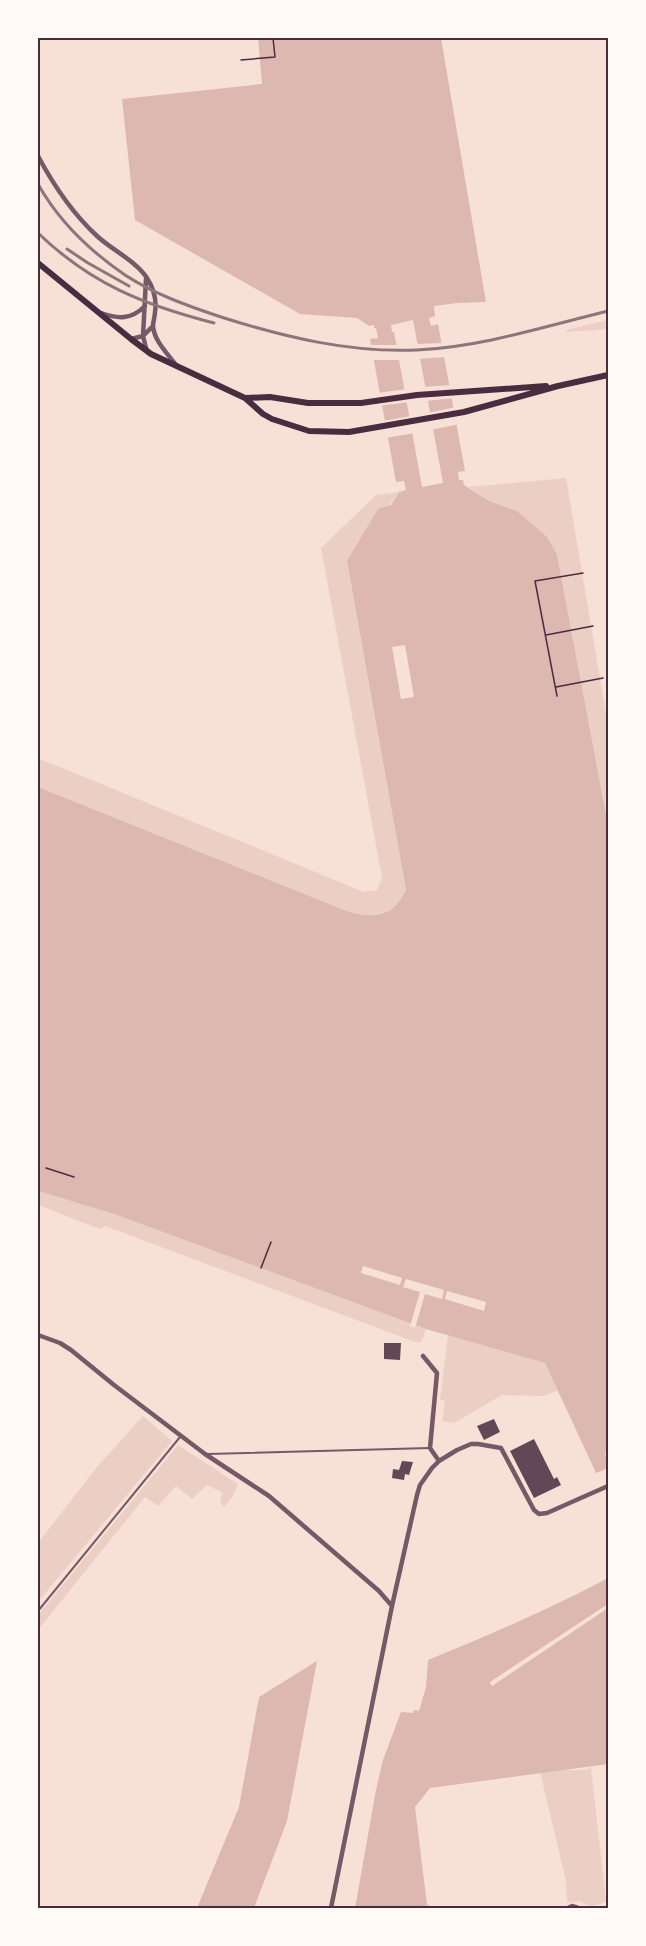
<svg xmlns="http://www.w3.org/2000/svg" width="646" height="1946" font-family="'Source Sans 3',sans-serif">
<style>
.green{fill:#ebcfc5}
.water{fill:#dcb8b0;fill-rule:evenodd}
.pier{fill:#f7e1d7}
.building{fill:#644757}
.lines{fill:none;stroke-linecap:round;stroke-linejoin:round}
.path{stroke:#4a2c40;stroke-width:1.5}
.service{stroke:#755966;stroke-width:2}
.minor{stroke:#755966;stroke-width:4.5}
.secondary{stroke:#4a2c40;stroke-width:6}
.rail{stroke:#8f747c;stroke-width:3}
.neatline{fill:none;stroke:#4a2c40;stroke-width:2}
</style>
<rect width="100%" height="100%" fill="#f7e1d7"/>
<!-- green -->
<path class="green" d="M 608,320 L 608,329 L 567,332 L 566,330 Z
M 566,478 L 608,725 L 608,825 L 557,555 L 517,511 L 489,501 L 469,487 Z
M 399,492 L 347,561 L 406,890 C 392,916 376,919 349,912 L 38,787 L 38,758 L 364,892 L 377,890 L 382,878 L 321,548 L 376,495 Z
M 38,1191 L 114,1214 L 426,1329 L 422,1341 L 418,1343 L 105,1226 L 100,1229 L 38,1205 Z
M 448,1335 L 545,1363 L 558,1390 L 544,1396 L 502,1395 L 454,1423 L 442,1421 L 445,1401 L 440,1400 Z
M 143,1416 L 172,1441 L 38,1602 L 38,1543 L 97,1467 Z
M 178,1445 L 238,1484 L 233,1496 L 224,1507 L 222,1505 L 220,1499 L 223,1493 L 207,1485 L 192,1499 L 176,1486 L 158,1506 L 145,1497 L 38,1630 L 38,1615 Z
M 591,1767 L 606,1901 C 596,1907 588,1907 579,1901 L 567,1903 L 566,1881 L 540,1772 L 561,1770 L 586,1770 Z"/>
<!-- water -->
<path class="water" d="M 258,38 L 441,38 L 486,302 L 457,303 L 434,306 L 435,316 L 429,318 L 431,326 L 438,324 L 465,471 L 458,472 L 459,480 L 463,480 L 464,485 L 489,501 L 517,511 L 547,537 L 557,555 L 608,825 L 608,1452 L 605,1453 L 608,1468 L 596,1473 L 545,1363 L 426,1329 L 114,1214 L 38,1191 L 38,787 L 349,912 C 376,919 393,916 406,890 L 347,561 L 378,509 L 391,505 L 399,492 L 406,490 L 404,481 L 396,482 L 370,339 L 378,338 L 376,328 L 374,328 L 374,325 L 369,326 L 357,318 L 300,314 L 135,220 L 122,99 L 262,84 ZM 413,320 L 443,483 L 422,487 L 394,332 L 392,332 L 391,325 Z
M 608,1578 L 608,1764 L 430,1788 L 415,1807 L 427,1905 L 438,1908 L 355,1908 L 376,1790 L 383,1760 L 401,1712 L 413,1713 L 414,1710 L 419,1711 L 426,1687 L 428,1660 C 489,1635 550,1609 608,1578 Z
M 317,1661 L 287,1821 L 254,1908 L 197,1908 L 239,1807 L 259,1697 Z"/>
<!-- pier -->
<path class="pier" d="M 444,343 L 446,357 L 417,359 L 415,344 Z
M 370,345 L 399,345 L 402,360 L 371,360 Z
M 452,385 L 455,398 L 425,401 L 422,387 Z
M 407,389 L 410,402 L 379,406 L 377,393 Z
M 456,407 L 460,424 L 430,430 L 427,413 Z
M 412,416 L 415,433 L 385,438 L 382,421 Z
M 405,645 L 414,697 L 401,699 L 392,647 Z
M 363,1266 L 402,1278 L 400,1285 L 361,1273 Z
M 406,1279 L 444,1290 L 442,1299 L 425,1294 L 415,1328 L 410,1326 L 420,1292 L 403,1287 Z
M 447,1291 L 486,1302 L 484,1311 L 445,1299 Z
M 608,1604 L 608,1608 L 492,1686 L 490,1682 Z"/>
<!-- building -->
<path class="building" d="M 384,1343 L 401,1343 L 400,1360 L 384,1359 Z
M 494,1419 L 500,1432 L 484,1440 L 477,1426 Z
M 534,1439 L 554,1479 L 557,1477 L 561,1485 L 534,1498 L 510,1451 Z
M 402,1461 L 413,1462 L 409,1475 L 405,1474 L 404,1480 L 392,1478 L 393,1469 L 399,1470 Z"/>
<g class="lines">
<!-- path -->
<path class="path" d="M 241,60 L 275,57 L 273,38
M 546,635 L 593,626
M 556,687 L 603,678
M 557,696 L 535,581 L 583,573
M 46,1168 L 74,1177
M 261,1268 L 271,1242"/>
<!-- service -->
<path class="service" d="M 208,1454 L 430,1448
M 38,1611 L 180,1437"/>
<!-- minor -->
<path class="minor" d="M 38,156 C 54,186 72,213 97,236 C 112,250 136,261 147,278 C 154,289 157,299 155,312 C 155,316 153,322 153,326 C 154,341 168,354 176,365
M 101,313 C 118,319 131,320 145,306
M 131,339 L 143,336 L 153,326
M 146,348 L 143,336 L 146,279
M 38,1335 L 60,1343 L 71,1350 L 114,1385 L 205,1454 L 269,1496 L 379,1591 L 392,1606
M 423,1356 L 437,1373 L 430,1448 L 439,1461
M 331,1908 L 392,1606 L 417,1495 L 420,1485 L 432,1468 L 439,1461 L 457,1450 L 471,1444 L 478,1444 L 501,1448 L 534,1510 L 539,1514 L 547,1513 L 608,1486
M 568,1908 L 572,1906 L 578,1908"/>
<!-- secondary -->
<path class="secondary" d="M 38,263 L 131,339 L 151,354 L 245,398 L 263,414 L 272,419 L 309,431 L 349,432 L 464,412 L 558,386 L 608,375
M 246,398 L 270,397 L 308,403 L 361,403 L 417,395 L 546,386"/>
<!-- rail -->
<path class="rail" d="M 38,184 C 58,220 90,251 125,275 C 154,294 188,306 221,317 C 284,337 350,353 417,350 C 482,347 546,326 608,311
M 38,233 C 91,284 144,305 214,323
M 67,249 L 88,263 L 129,286"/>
</g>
<!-- border -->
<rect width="646" height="1946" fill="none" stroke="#fffaf5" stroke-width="78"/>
<rect x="39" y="39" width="568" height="1868" class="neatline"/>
</svg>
